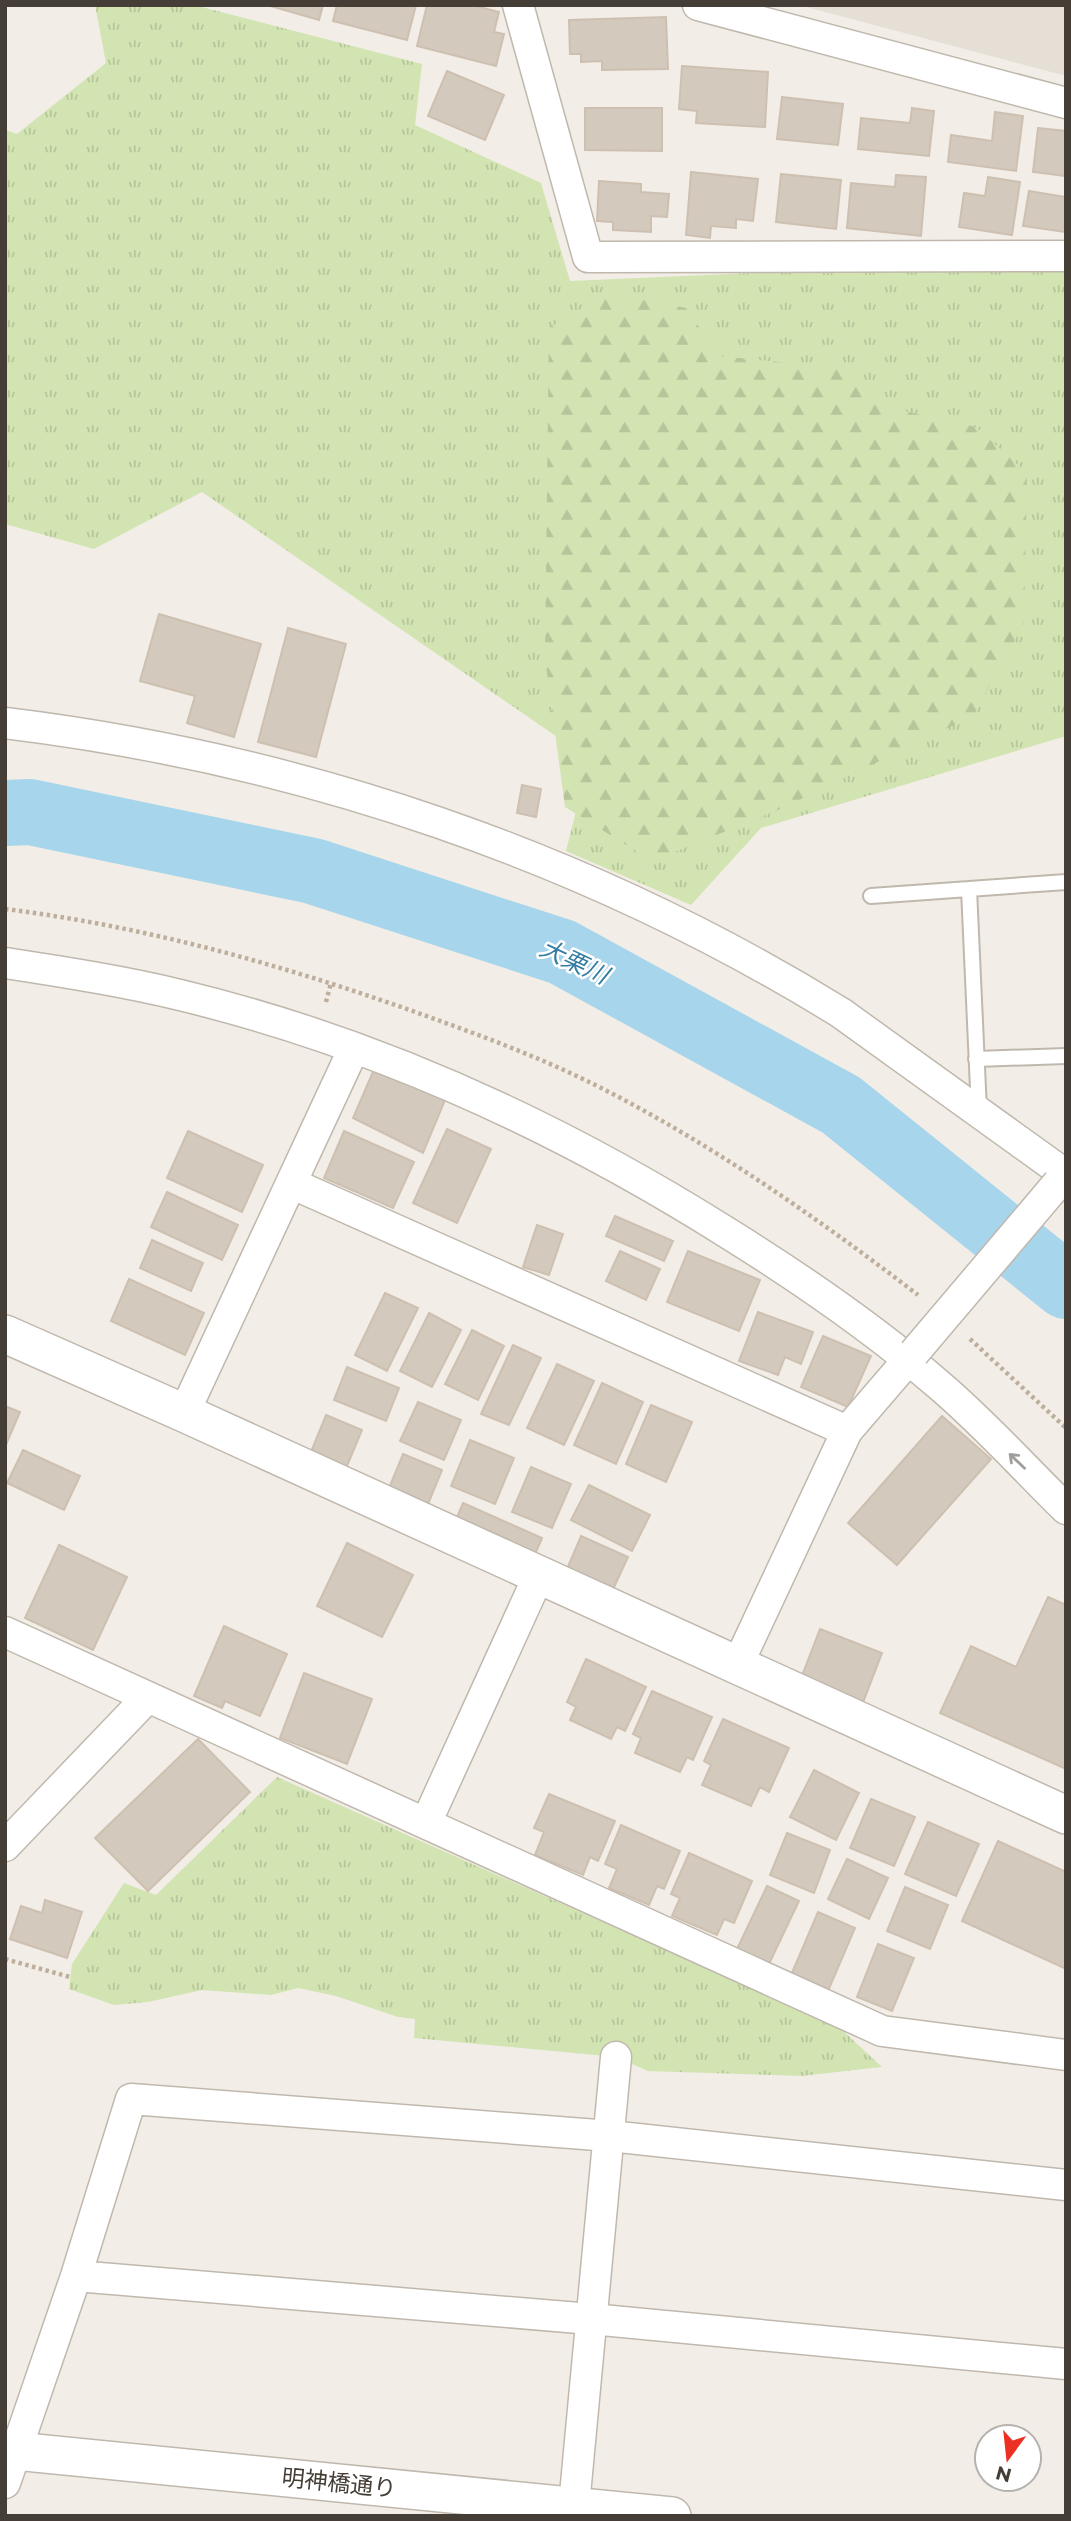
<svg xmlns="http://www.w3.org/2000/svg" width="1071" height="2521" font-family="Montserrat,'Noto Sans JP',sans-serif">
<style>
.residential{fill:#e6dfd6}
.grass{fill:url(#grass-tufts)}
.forest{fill:url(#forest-firs)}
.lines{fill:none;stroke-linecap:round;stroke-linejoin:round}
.river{stroke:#a7d5eb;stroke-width:66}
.building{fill:#d3c9bd;stroke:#cec0b1;stroke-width:2}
.service-casing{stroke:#c0b8ad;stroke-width:18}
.minor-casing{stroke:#c0b8ad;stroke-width:33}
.tertiary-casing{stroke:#c0b8ad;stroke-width:40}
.path{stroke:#beaf9c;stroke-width:4.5;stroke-dasharray:3.5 3.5;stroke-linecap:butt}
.service{stroke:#fff;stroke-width:14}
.minor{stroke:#fff;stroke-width:30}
.tertiary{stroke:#fff;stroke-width:37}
.minor-bridge-casing{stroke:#c0b8ad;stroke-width:33;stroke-linecap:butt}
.minor-bridge{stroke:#fff;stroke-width:30}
.oneway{stroke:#a29e9b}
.labels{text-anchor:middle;stroke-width:5;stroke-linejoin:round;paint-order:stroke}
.street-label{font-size:23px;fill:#453e37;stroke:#fff}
.water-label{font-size:24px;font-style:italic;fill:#347da2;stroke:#fff}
</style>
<defs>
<pattern id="grass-tufts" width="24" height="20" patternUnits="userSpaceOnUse" patternTransform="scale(1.75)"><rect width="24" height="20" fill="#d2e4b2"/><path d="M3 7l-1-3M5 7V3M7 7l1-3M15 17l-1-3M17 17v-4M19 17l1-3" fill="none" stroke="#b6c59a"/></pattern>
<pattern id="forest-firs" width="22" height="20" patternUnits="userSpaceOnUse" patternTransform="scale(1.75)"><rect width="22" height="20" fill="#d2e4b2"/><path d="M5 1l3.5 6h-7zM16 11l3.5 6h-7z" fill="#b6c59a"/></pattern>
</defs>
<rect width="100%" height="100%" fill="#f2eee7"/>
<!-- residential -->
<path class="residential" d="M 799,5 L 1066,5 L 1066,76 Z"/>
<!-- grass -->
<path class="grass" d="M 95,5 L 194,5 L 422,64 L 415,125 L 541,183 L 570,281 L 1066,259 L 1066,736 L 761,828 L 691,905 L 566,851 L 589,759 L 202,492 L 94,549 L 5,524 L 5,130 L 17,134 L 106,63 Z
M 277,1777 L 839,2027 L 882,2067 L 801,2076 L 648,2071 L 616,2057 L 414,2038 L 415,2019 L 398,2017 L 336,1996 L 298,1988 L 271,1995 L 202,1990 L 148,2002 L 114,2005 L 69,1989 L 72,1964 L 124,1883 L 156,1895 Z"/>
<!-- forest -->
<path class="forest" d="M 609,292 L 686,308 L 719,356 L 840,368 L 904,411 L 976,427 L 1027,473 L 1024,624 L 973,716 L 778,810 L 652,861 L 565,807 L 545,658 L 549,328 Z"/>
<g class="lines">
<!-- river -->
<path class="river" d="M 5,813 L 30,812 L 313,871 L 562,952 L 841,1105 L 1066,1286"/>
</g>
<!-- building -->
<path class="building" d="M 267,5 L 323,5 L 319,20 Z
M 337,5 L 416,5 L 407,40 L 333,21 Z
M 427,5 L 472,5 L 499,12 L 494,32 L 504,34 L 496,66 L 417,46 Z
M 666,17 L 668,69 L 602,70 L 602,61 L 581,62 L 581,54 L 570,54 L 569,20 Z
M 682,66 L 768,72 L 765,127 L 696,123 L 697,111 L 679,109 Z
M 447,71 L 504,95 L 485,140 L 428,116 Z
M 782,97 L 843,104 L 838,145 L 777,139 Z
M 585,108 L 662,108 L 662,151 L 585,150 Z
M 912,108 L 934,111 L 929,156 L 858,149 L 861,118 L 910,123 Z
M 995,112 L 1023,116 L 1016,171 L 948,162 L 951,135 L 992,141 Z
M 1038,128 L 1066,131 L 1066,176 L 1033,172 Z
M 691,172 L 758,179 L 753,221 L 736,219 L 736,228 L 711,226 L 710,238 L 686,235 Z
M 781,174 L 841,180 L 836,229 L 776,222 Z
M 896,175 L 926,177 L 921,236 L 847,228 L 851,183 L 895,187 Z
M 988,177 L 1020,182 L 1012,235 L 959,227 L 964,193 L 985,196 Z
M 599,181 L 641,184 L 641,192 L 669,194 L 667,217 L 651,216 L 651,232 L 613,230 L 613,222 L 597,221 Z
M 1029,191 L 1066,197 L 1066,232 L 1023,226 Z
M 159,614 L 261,644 L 234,737 L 187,723 L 195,696 L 140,681 Z
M 288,628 L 346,644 L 316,757 L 258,742 Z
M 522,785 L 541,789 L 536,817 L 517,813 Z
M 375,1067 L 445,1100 L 423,1153 L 353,1118 Z
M 447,1129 L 491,1149 L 457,1223 L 413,1203 Z
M 188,1131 L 263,1165 L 242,1212 L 167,1178 Z
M 344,1131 L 414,1162 L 393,1208 L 324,1178 Z
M 167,1192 L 238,1225 L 222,1260 L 151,1227 Z
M 615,1216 L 673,1241 L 664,1261 L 606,1236 Z
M 537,1225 L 563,1234 L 549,1275 L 523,1267 Z
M 152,1240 L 203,1263 L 191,1291 L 140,1268 Z
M 620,1251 L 660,1269 L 646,1300 L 606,1281 Z
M 688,1251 L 760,1280 L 739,1331 L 667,1302 Z
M 129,1279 L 204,1313 L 185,1355 L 111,1321 Z
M 385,1293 L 418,1308 L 387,1371 L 355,1355 Z
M 758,1312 L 813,1332 L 801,1364 L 785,1357 L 778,1375 L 739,1361 Z
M 429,1313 L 461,1330 L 432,1387 L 400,1371 Z
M 472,1330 L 504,1346 L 478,1400 L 445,1384 Z
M 823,1336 L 871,1356 L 848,1407 L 801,1387 Z
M 513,1345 L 541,1358 L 509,1425 L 481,1414 Z
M 557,1364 L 594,1381 L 564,1445 L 527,1428 Z
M 347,1367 L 399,1388 L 386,1421 L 334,1400 Z
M 602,1383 L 643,1402 L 616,1464 L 574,1445 Z
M 418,1402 L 461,1420 L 444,1460 L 400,1441 Z
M 651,1405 L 692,1422 L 666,1482 L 626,1464 Z
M 5,1406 L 20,1412 L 5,1447 Z
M 326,1415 L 362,1430 L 342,1478 L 306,1464 Z
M 942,1416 L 991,1459 L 897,1565 L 848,1523 Z
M 470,1440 L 514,1458 L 495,1504 L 451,1486 Z
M 23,1450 L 80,1476 L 64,1510 L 7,1483 Z
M 403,1454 L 442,1470 L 424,1514 L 385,1498 Z
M 531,1467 L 571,1484 L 552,1528 L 512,1512 Z
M 589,1485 L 650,1515 L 632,1551 L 571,1520 Z
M 463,1503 L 542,1538 L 531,1564 L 452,1529 Z
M 581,1536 L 628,1557 L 610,1596 L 564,1576 Z
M 347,1543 L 413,1575 L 382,1637 L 317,1606 Z
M 59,1545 L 127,1577 L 93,1650 L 25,1618 Z
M 1048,1597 L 1066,1605 L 1066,1769 L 940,1713 L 971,1646 L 1016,1667 Z
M 224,1626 L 287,1654 L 260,1716 L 225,1701 L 222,1708 L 194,1696 Z
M 820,1629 L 882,1653 L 862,1705 L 800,1681 Z
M 586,1659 L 646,1687 L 625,1731 L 617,1727 L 611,1739 L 570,1720 L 576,1707 L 567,1702 Z
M 304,1673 L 372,1699 L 347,1764 L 280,1738 Z
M 652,1691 L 712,1717 L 693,1760 L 687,1757 L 680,1772 L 635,1753 L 641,1738 L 633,1734 Z
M 723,1719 L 789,1748 L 769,1792 L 760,1787 L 751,1806 L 702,1785 L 711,1765 L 704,1761 Z
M 198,1739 L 250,1792 L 148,1891 L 95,1838 Z
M 814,1770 L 859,1793 L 836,1840 L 790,1817 Z
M 549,1794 L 615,1821 L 598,1861 L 590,1857 L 583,1875 L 535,1855 L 544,1832 L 534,1828 Z
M 871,1799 L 915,1817 L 894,1866 L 850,1848 Z
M 928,1822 L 979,1844 L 956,1896 L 905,1874 Z
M 621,1825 L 680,1851 L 664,1889 L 657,1886 L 649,1905 L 609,1888 L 617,1869 L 605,1864 Z
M 787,1833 L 830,1850 L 814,1893 L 770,1875 Z
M 998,1841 L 1066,1872 L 1066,1969 L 962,1921 Z
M 689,1853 L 752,1881 L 734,1923 L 724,1919 L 717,1935 L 672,1916 L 680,1898 L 671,1894 Z
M 847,1859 L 888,1878 L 869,1919 L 828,1899 Z
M 767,1886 L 799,1901 L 769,1964 L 737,1949 Z
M 905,1887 L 948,1905 L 930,1949 L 887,1931 Z
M 45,1900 L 82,1912 L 67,1958 L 10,1939 L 21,1906 L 42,1913 Z
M 818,1912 L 855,1928 L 828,1991 L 791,1975 Z
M 878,1944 L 914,1958 L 892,2011 L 857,1997 Z"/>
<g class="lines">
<defs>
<path id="service" d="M 969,889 L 979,1111
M 871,896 L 1066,882
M 976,1059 L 1066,1056"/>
<path id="minor" d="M 518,5 L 588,257 L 1066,256
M 698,5 L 1066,103
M 5,723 C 301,759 587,856 841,1013 L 1066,1175
M 5,963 C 63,972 122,981 180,995 C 375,1042 556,1125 726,1232 C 800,1278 873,1328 939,1385 C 984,1423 1024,1468 1066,1509
M 293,1184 L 847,1431
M 184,1413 L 354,1048
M 5,1632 L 882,2031 L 1066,2055
M 737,1666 L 847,1431 L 914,1353
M 426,1823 L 539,1575
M 5,1846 L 147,1698
M 76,2276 L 591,2319 L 1066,2364
M 5,2483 L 76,2276 L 131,2099 L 610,2136 L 1066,2185
M 573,2516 L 616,2057"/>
<path id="tertiary" d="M 5,1334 L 184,1413 L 1066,1815
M 5,2450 L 672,2516"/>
</defs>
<!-- service casing -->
<use href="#service" class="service-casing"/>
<!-- minor casing -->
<use href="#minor" class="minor-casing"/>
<!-- tertiary casing -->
<use href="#tertiary" class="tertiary-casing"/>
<!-- path -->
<path class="path" d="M 5,909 C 142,926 275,963 404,1008 C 474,1033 544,1058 609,1092 C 719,1149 820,1220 918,1295
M 326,1002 L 331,983
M 970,1339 L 1066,1428
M 5,1959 L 70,1977"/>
<!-- service -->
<use href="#service" class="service"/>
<!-- minor -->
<use href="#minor" class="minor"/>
<!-- tertiary -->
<use href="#tertiary" class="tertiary"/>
<defs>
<path id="minor-bridge" d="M 914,1353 L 1058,1183"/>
</defs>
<!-- minor-bridge casing -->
<use href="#minor-bridge" class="minor-bridge-casing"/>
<!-- minor-bridge -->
<use href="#minor-bridge" class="minor-bridge"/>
</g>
<!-- one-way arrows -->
<defs><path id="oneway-shaft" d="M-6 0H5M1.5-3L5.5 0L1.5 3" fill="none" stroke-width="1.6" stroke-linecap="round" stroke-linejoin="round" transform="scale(1.75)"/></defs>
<use class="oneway" href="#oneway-shaft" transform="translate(1017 1461) rotate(-136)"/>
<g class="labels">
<!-- street labels -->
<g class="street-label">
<text transform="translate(339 2483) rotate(6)" y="8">明神橋通り</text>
</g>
<!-- water labels -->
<g class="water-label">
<text transform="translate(574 962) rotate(25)" y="8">大栗川</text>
</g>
</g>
<!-- border -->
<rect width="1071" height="2521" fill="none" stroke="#453e37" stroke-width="14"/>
<!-- north arrow -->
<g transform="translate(1008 2458) rotate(195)"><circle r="33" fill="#ffffff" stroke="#b5b2af" stroke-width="2"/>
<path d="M0-5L12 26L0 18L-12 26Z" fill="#ec3124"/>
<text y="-10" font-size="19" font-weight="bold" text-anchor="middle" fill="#453e37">N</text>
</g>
</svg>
